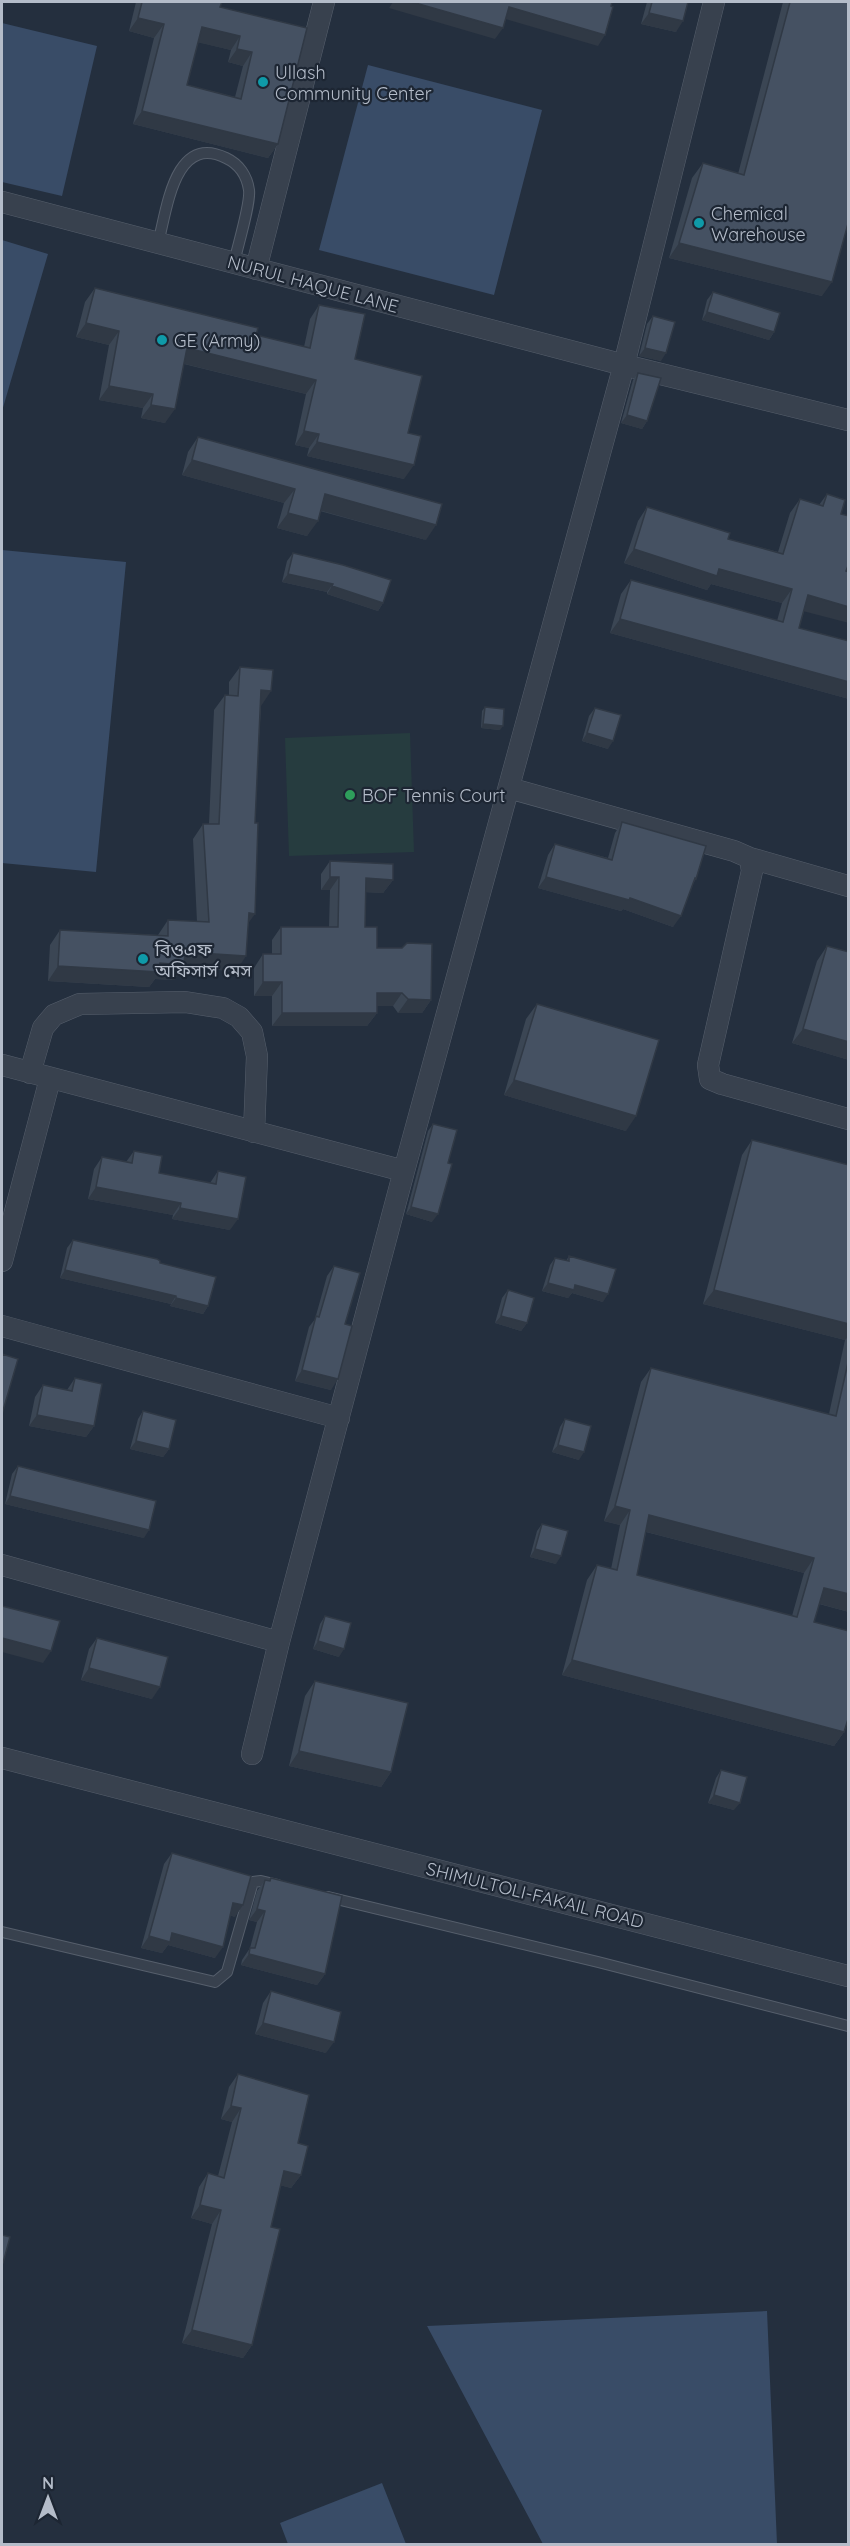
<svg xmlns="http://www.w3.org/2000/svg" width="850" height="2546" font-family="Quicksand,'Noto Sans Bengali',sans-serif">
  <rect width="100%" height="100%" fill="#242f3e"/>
  <path fill="#263c3f" d="M410 733 414 852 289 856 285 738Z"/>
  <path fill="#394c67" d="M2 23 97 46 62 196 2 182Z
    M368 65 542 110 494 295 319 250Z
    M2 240 48 254 2 411Z
    M2 550 126 562 96 872 2 863Z
    M767 2311 777 2544H543L427 2326Z
    M382 2483 406 2544H288L280 2523Z"/>
  <g fill="none" stroke-linecap="round" stroke-linejoin="round">
    <g stroke="#565f6c" stroke-width="12">
      <path id="service" d="M158 243C167 210 174 133 226 158 239 164 247 176 249 190 251 203 237 248 234 263
        M328 1897 598 1962 848 2026
        M2 1932 215 1982 227 1972 253 1882 261 1881 278 1885"/>
    </g>
    <g stroke="#565f6c" stroke-width="22">
      <path id="minor" d="M2 202 624 365 848 420
        M256 269 324 2
        M509 788 734 851 750 858 752 871 708 1065 710 1079 722 1084 848 1119
        M750 858 848 886
        M2 1065 404 1171
        M30 1073 43 1028 54 1015 80 1004 185 1002 223 1008 239 1017 252 1032 257 1056 254 1132
        M2 1261 50 1079
        M2 1326 339 1418
        M2 1565 279 1642
        M252 1754 279 1642 404 1171 624 365 714 2
        M2 1758 848 1976"/>
    </g>
    <use href="#service" stroke="#38414e" stroke-width="10"/>
    <use href="#minor" stroke="#38414e" stroke-width="21"/>
  </g>
  <path fill="#3b4654" fill-rule="evenodd" d="M136 2H222L220 7 307 28 278 144 268 158 133 124 154 38 129 31ZM198 42 231 50 228 62 243 66 235 97 187 85Z
    M647 2H688L676 32 641 24Z
    M783 2H849L822 296 669 258 692 178 703 163 738 174Z
    M95 288 256 335 304 347 310 319 319 305 355 359 408 433 404 479 307 456 309 448 295 445 306 394 184 364 165 423 141 418 143 408 99 400 109 345 76 337 85 302Z
    M713 292 774 332 769 340 702 320 707 300Z
    M653 316 661 361 639 356 647 324Z
    M638 373 647 421 642 429 621 423 633 380Z
    M198 437 426 540 320 511 307 536 277 528 284 503 182 475 188 452Z
    M827 494 804 611 799 628 849 641V699L610 633 621 594 631 580 777 621 782 603 711 584 707 590 624 563 638 521 647 507 728 539 778 552 790 513 800 499 819 505Z
    M293 553 383 603 378 611 327 594V592L282 582 287 561Z
    M240 667 261 706 248 924 236 971 183 968 174 980 155 979 149 987 48 981 50 945 60 930 158 935 168 920 197 922 193 839 203 824H209L214 710 225 695H229V682Z
    M485 707 500 730 481 728 482 711Z
    M595 708 608 749 582 741 589 716Z
    M622 822 696 879 692 885 673 927 623 909 621 911 538 888 548 855 555 844 608 858 615 833Z
    M330 861 393 880 383 893 366 892 365 927 377 948 431 1000 422 1013H398L393 1006H377V1013L367 1026H272V996H254V968L263 954H272V940L281 927H329L330 890H321V874Z
    M827 946 849 952V1060L792 1043 817 961Z
    M537 1004 626 1131 504 1095 526 1019Z
    M433 1124 432 1222 406 1214 428 1131Z
    M752 1140 849 1165V1612L819 1604 814 1622 844 1732 834 1746 562 1675 587 1580 597 1565 611 1569 620 1525 604 1521 641 1382 651 1368 829 1414 845 1340 703 1304 742 1155ZM646 1532 804 1573 792 1616 637 1575Z
    M134 1151 159 1173 210 1183 218 1171 230 1230 172 1219 173 1215 88 1199 94 1169 102 1157 126 1162Z
    M73 1240 160 1263 208 1306 203 1314 170 1306 171 1304 60 1278 67 1248Z
    M569 1256 603 1302 572 1293 568 1298 542 1291 550 1265 555 1258 566 1261Z
    M334 1266 345 1324 331 1390 295 1381 309 1327 315 1319 327 1276Z
    M508 1290 527 1323 521 1331 495 1323 502 1298Z
    M75 1378 94 1426 86 1437 29 1426 35 1397 43 1385 67 1390Z
    M143 1411 169 1449 163 1457 130 1449 138 1419Z
    M565 1419 579 1460 552 1452 560 1427Z
    M18 1466 144 1538 5 1504 12 1474Z
    M542 1524 556 1564 530 1557 537 1531Z
    M325 1616 339 1657 313 1649 320 1624Z
    M97 1638 152 1699 81 1680 89 1649Z
    M315 1681 391 1772 381 1787 289 1766 305 1696Z
    M721 1770 734 1810 708 1803 716 1778Z
    M172 1853 235 1917 230 1915 215 1958 168 1945 162 1953 141 1948 164 1864Z
    M271 1878 325 1974 317 1985 241 1965 242 1960 250 1948 257 1922 249 1920 257 1891 265 1880 269 1881Z
    M271 1991 326 2053 255 2034 263 2003Z
    M238 2074 298 2143 301 2175 291 2188 280 2185 271 2227 252 2345 243 2358 182 2343 212 2224 191 2218 199 2187 208 2173 218 2176 232 2122 221 2119 229 2087Z"/>
  <path fill="#303945" d="M393 2H412L503 28 495 39 389 8Z
    M509 7 605 35 598 46 502 18Z
    M649 13 683 21 676 32 641 24Z
    M138 18 164 24 154 38 129 31Z
    M202 27 240 36 231 50 192 41Z
    M237 49 252 52 243 66 228 62Z
    M142 111 278 144 268 158 133 124Z
    M679 243 832 282 822 296 669 258Z
    M707 312 774 332 769 340 702 320Z
    M86 323 119 331 109 345 76 337Z
    M187 348 316 380 306 394 177 362Z
    M645 348 666 353 661 361 639 356Z
    M109 386 153 394 143 408 99 400Z
    M151 405 175 409 165 423 141 418Z
    M627 415 647 421 642 429 621 423Z
    M304 431 319 434 309 448 295 445Z
    M317 442 414 465 404 479 307 456Z
    M192 460 295 489 284 503 182 475Z
    M325 494 436 525 426 540 315 509Z
    M288 513 318 521 307 536 277 528Z
    M634 549 719 569 792 589 782 603 711 584 707 590 624 563Z
    M288 574 333 584 327 592 282 582Z
    M332 586 383 603 378 611 327 594Z
    M808 595 849 607V623L799 610Z
    M620 619 849 682V699L610 633Z
    M261 690 271 691 261 706Z
    M483 724 503 726 500 730 481 728Z
    M587 733 613 741 608 749 582 741Z
    M330 877H339L330 890H321Z
    M546 877 630 898 681 916 673 927 623 909 621 911 538 888Z
    M366 878 393 880 383 893 357 892Z
    M249 913 255 914 244 929Z
    M185 952 246 956 236 971 183 968 174 980 155 979 149 987 48 981 58 966 160 963Z
    M263 982H282L272 996H254Z
    M377 993H402L393 1006H367Z
    M408 999 431 1000 422 1013H398Z
    M282 1013H377L367 1026H272Z
    M803 1029 849 1042V1060L792 1043Z
    M514 1080 636 1116 626 1131 504 1095Z
    M96 1187 181 1203 173 1215 88 1199Z
    M411 1207 438 1214 432 1222 406 1214Z
    M180 1208 238 1219 230 1230 172 1219Z
    M65 1270 176 1296 171 1304 60 1278Z
    M548 1283 575 1285 608 1294 603 1302 572 1293 568 1298 542 1291Z
    M714 1290 849 1324V1336L845 1340 703 1304Z
    M176 1298 208 1306 203 1314 170 1306Z
    M501 1316 527 1323 521 1331 495 1323Z
    M302 1370 338 1379 331 1390 295 1381Z
    M37 1415 94 1426 86 1437 29 1426Z
    M136 1441 169 1449 163 1457 130 1449Z
    M558 1445 584 1452 579 1460 552 1452Z
    M10 1496 149 1530 144 1538 5 1504Z
    M615 1506 630 1510 620 1525 604 1521Z
    M649 1515 814 1558 804 1573 639 1530Z
    M535 1549 561 1556 556 1564 530 1557Z
    M824 1588 849 1594V1612L813 1602Z
    M2 1638 51 1651 43 1663 2 1652Z
    M318 1641 344 1649 339 1657 313 1649Z
    M572 1660 844 1732 834 1746 562 1675Z
    M89 1668 160 1687 152 1699 81 1680Z
    M299 1751 391 1772 381 1787 289 1766Z
    M714 1795 740 1803 734 1810 708 1803Z
    M233 1903 243 1905 235 1917 225 1914Z
    M257 1909 265 1911 257 1922 249 1920Z
    M172 1933 223 1947 215 1958 168 1945 162 1953 141 1948 149 1936Z
    M249 1954 325 1974 317 1985 241 1965Z
    M263 2023 334 2042 326 2053 255 2034Z
    M231 2106 241 2108 232 2122 221 2119Z
    M284 2171 301 2175 291 2188 275 2184Z
    M200 2205 221 2210 212 2224 191 2218Z
    M192 2330 252 2345 243 2358 182 2343Z"/>
  <path fill="#455162" stroke="#303945" stroke-width="1.5" fill-rule="evenodd" d="M142 2H222L220 7 307 28 278 144 142 111 164 24 138 18ZM202 27 240 36 237 49 252 52 241 99 187 85Z
    M412 2H612L611 6 613 7 605 35 509 7 503 28Z
    M652 2H688L683 21 649 13Z
    M790 2H849V220L832 282 679 243 703 163 744 175Z
    M95 288 258 328 256 335 310 348 319 305 365 314 355 359 422 376 408 433 421 436 414 465 317 442 319 434 304 431 316 380 187 348 175 409 151 405 153 394 109 386 119 331 86 323Z
    M713 292 780 313 774 332 707 312Z
    M653 316 675 322 666 353 645 348Z
    M638 373 661 378 647 421 627 415Z
    M198 437 442 504 436 525 325 494 318 521 288 513 295 489 192 460Z
    M827 494 845 500 841 514 849 516V563L846 571 849 572V607L808 595 799 628 849 641V682L620 619 631 580 783 622 792 589 719 569 717 576 634 549 647 507 730 533 728 539 783 554 800 499 823 506Z
    M293 553 343 565 391 580 383 603 332 586 333 584 288 574Z
    M240 667 273 670 271 691 261 690 255 823H258L255 914 249 913 246 956 185 952 184 965 160 963 159 972 58 966 60 930 168 936V920L209 922 203 824H219L225 695 238 696Z
    M485 707 504 709 503 726 483 724Z
    M595 708 621 715 613 741 587 733Z
    M622 822 706 846 696 879 695 878 681 916 630 898 629 900 546 877 555 844 612 860Z
    M330 861 393 864V880L366 878 365 927H377V948H402L407 943 432 944 431 1000 408 999 402 993H377V1013H282V982H263V954H281V927H338L339 877H330Z
    M827 946 849 952V1042L803 1029Z
    M537 1004 659 1040 636 1116 514 1080Z
    M433 1124 457 1130 448 1163 452 1164 438 1214 411 1207Z
    M752 1140 849 1165V1324L714 1290Z
    M134 1151 162 1156 159 1173 216 1184 218 1171 246 1177 238 1219 180 1208 181 1203 96 1187 102 1157 132 1163Z
    M73 1240 157 1259 160 1261V1263L216 1277 208 1306 176 1298V1296L65 1270Z
    M569 1256 616 1269 608 1294 575 1285 574 1290 548 1283 555 1258 569 1261Z
    M334 1266 360 1273 345 1324 352 1326 338 1379 302 1370 316 1316 319 1317Z
    M508 1290 534 1298 527 1323 501 1316Z
    M2 1354 18 1359 2 1414Z
    M849 1358V1594L824 1588 814 1622 849 1631V1716L844 1732 572 1660 597 1565 617 1570 630 1510 615 1506 651 1368 836 1416ZM649 1515 814 1558 797 1617 637 1575Z
    M75 1378 102 1384 94 1426 37 1415 43 1385 72 1391Z
    M143 1411 176 1420 169 1449 136 1441Z
    M565 1419 591 1426 584 1452 558 1445Z
    M18 1466 156 1501 149 1530 10 1496Z
    M542 1524 568 1531 561 1556 535 1549Z
    M2 1606 60 1621 51 1651 2 1638Z
    M325 1616 351 1623 344 1649 318 1641Z
    M97 1638 168 1657 160 1687 89 1668Z
    M315 1681 408 1703 391 1772 299 1751Z
    M721 1770 747 1777 740 1803 714 1795Z
    M172 1853 251 1876 243 1905 233 1903 223 1947 172 1933 170 1942 149 1936Z
    M271 1878 342 1896 325 1974 249 1954 250 1948H255L265 1911 257 1909 265 1880 270 1881Z
    M271 1991 341 2012 334 2042 263 2023Z
    M238 2074 309 2095 298 2143 308 2146 301 2175 284 2171 271 2227 280 2229 252 2345 192 2330 221 2210 200 2205 208 2173 224 2178 241 2108 231 2106Z
    M2 2235 10 2237 3 2263H2Z"/>
  <g fill="#0f9aa8" stroke="#1d2633" stroke-width="2">
    <circle cx="263" cy="82" r="6"/>
    <circle cx="699" cy="223" r="6"/>
    <circle cx="162" cy="340" r="6"/>
    <circle cx="143" cy="959" r="6"/>
  </g>
  <circle fill="#2e9e5b" stroke="#1d2633" stroke-width="2" cx="350" cy="795" r="6"/>
  <g text-anchor="middle" dominant-baseline="central" stroke-width="4.5" stroke-linejoin="round" paint-order="stroke">
    <g font-size="18" fill="#b4bcc9" stroke="#1d2633" text-anchor="start">
      <text x="275" y="72">Ullash<tspan x="275" dy="21">Community Center</tspan></text>
      <text x="711" y="213">Chemical<tspan x="711" dy="21">Warehouse</tspan></text>
      <text x="174" y="340">GE (Army)</text>
      <text x="362" y="795">BOF Tennis Court</text>
      <text x="155" y="949">বিওএফ<tspan x="155" dy="21">অফিসার্স মেস</tspan></text>
    </g>
    <g font-size="18" fill="#b4bcc9" stroke="#1d2633">
      <text transform="translate(313 284) rotate(15)">NURUL HAQUE LANE</text>
      <text transform="translate(535 1895) rotate(14)">SHIMULTOLI-FAKAIL ROAD</text>
    </g>
  </g>
  <rect width="850" height="2546" fill="none" stroke="#b4bcc9" stroke-width="6"/>
  <g transform="translate(48 2498)" stroke="#1d2633" stroke-width="4.5" paint-order="stroke">
  <path d="M0-4.5L10 22L0 15L-10 22Z" fill="#b4bcc9"/>
  <text y="-9" font-size="16" font-weight="bold" text-anchor="middle" fill="#b4bcc9">N</text>
  </g>
</svg>
